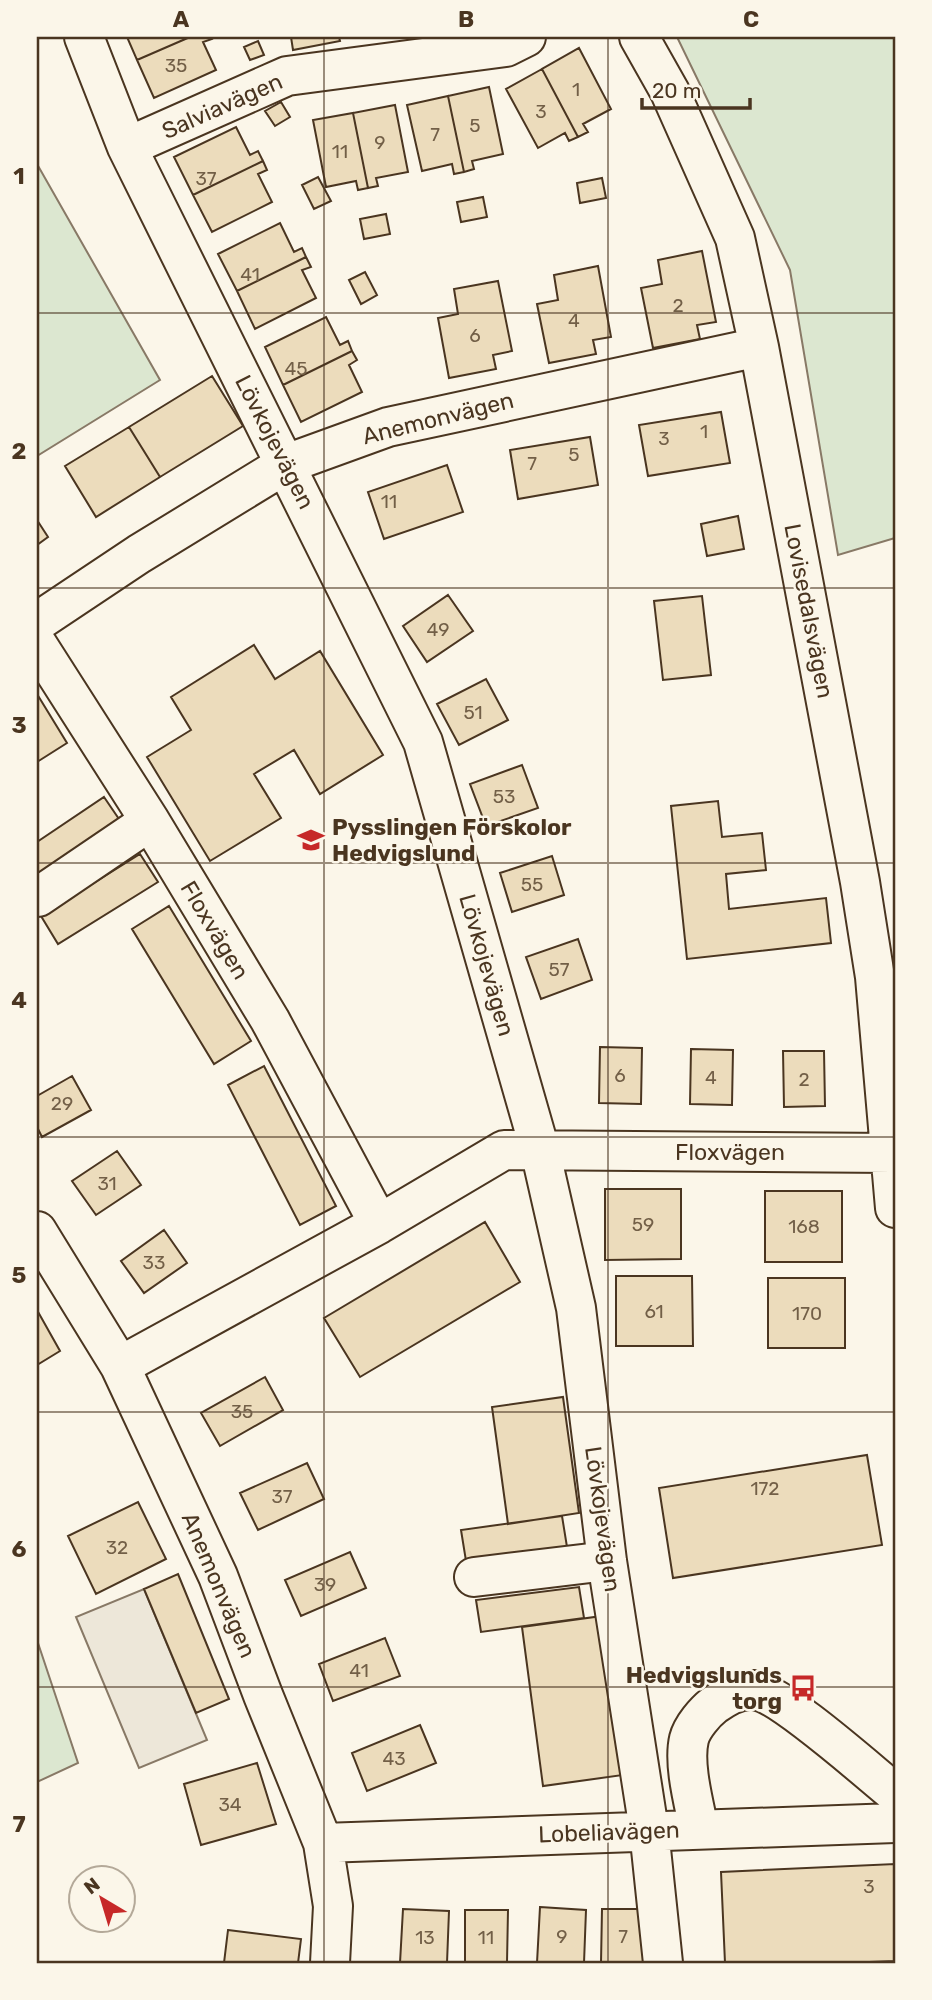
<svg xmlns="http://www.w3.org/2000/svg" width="932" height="2000" font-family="Rubik,sans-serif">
  <rect width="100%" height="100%" fill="#fbf6e9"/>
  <path fill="#dce7d0" stroke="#887966" stroke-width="2" d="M677 37H895V538L838 555 790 270Z
    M37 164 160 380 37 456Z
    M37 1640 78 1763 37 1782Z"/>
  <path fill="#ede7d9" stroke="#887966" stroke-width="2" d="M144 1589 207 1740 139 1768 76 1617Z"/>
  <path fill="#ecdcbc" stroke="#4a3520" stroke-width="2" d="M127 37H190L137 60Z
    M190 37H211L212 39 203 42 216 70 154 98 137 60Z
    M291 37H339L340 41 293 50Z
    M258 41 264 55 250 60 244 47Z
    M579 48 611 109 583 124 588 132 578 137 542 69Z
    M542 69 578 137 569 141 565 133 538 148 506 89Z
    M489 87 503 154 472 161 474 169 464 172 448 96Z
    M448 96 464 172 454 174 452 164 422 171 407 105Z
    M281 102 290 117 275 126 265 111Z
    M395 105 408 172 376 178 378 186 368 188 353 113Z
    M353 113 368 188 358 190 356 181 326 187 313 120Z
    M236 127 250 155 258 151 263 161 193 195 174 157Z
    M263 161 267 170 258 174 272 202 212 232 193 195Z
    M318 177 331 201 314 209 302 185Z
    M602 178 606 198 580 203 577 183Z
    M483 197 487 217 461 222 457 202Z
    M386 214 390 234 364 239 360 219Z
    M280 223 294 252 302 248 306 257 237 291 218 254Z
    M702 251 716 322 697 325 700 339 653 348 641 288 662 284 658 260Z
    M306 257 311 267 302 270 316 298 255 329 237 291Z
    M598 266 611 337 593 340 596 354 549 363 537 304 558 300 554 275Z
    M365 272 377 295 361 304 349 280Z
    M498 281 512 351 493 355 496 369 449 378 438 318 458 314 454 289Z
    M326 317 340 345 348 341 352 351 283 385 265 347Z
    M352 351 357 360 349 365 362 392 301 422 283 385Z
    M212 376 243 426 160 477 129 427Z
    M721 412 730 463 648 476 639 425Z
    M129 427 160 477 96 517 65 466Z
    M590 437 598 485 518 499 510 450Z
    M447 465 463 512 384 539 368 492Z
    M738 516 744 549 707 556 701 524Z
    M37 520 48 537 37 545Z
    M448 595 473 631 427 662 403 626Z
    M702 596 711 675 663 680 654 601Z
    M254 645 275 679 320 651 383 755 320 794 294 750 254 774 281 818 210 861 147 757 191 730 171 697Z
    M486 679 508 720 459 745 437 704Z
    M37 694 67 743 37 762Z
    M522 765 538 808 486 826 470 784Z
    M104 797 123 825 37 882V842Z
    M718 801 722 837 762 833 766 870 726 874 729 909 826 898 831 943 687 959 671 806Z
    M140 854 158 882 58 944 41 916Z
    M552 856 564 895 512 912 500 873Z
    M169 906 251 1041 214 1064 132 929Z
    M578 939 592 980 541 999 526 957Z
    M600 1047 642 1048 641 1104 599 1103Z
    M691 1049 733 1050 732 1105 690 1104Z
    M783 1051H824L825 1106 784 1107Z
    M264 1066 336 1206 300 1225 228 1085Z
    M72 1076 91 1110 42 1137 37 1127V1096Z
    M117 1151 141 1185 96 1215 72 1181Z
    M605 1189H681V1259L605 1260Z
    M765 1191H842V1262H765Z
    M485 1222 520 1282 360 1377 324 1318Z
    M164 1230 187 1263 144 1293 121 1261Z
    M616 1276H692L693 1346H616Z
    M768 1278H845V1348H768Z
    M37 1310 60 1351 37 1365Z
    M265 1377 283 1410 220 1446 201 1413Z
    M563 1397 579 1513 508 1524 492 1407Z
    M867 1455 882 1545 673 1578 659 1488Z
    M307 1463 324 1499 258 1530 240 1493Z
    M138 1502 166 1559 96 1594 68 1536Z
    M562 1516 567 1547 466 1561 461 1530Z
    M350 1552 366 1588 301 1616 285 1580Z
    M178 1574 229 1699 196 1713 144 1589Z
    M579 1587 584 1618 481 1632 476 1600Z
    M602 1616 623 1775 543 1786 522 1627Z
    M385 1638 400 1676 333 1701 319 1664Z
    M420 1725 436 1763 367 1791 352 1753Z
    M257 1763 276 1824 201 1845 184 1784Z
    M895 1864V1961L843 1963H725L721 1872Z
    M540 1907 586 1910 584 1963H537Z
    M403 1909 449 1911 447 1963H400Z
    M602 1909H645L644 1963H601Z
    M465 1910H508L507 1963H465Z
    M228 1930 301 1939 298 1963H224Z"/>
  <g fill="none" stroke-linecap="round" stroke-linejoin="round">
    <g stroke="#4a3520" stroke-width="42">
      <path id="minor" d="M84 37 127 147 423 742 540 1150 576 1308 607 1561 649 1830 663 1963
        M639 37 670 92 735 238 759 347 860 882 875 977 895 1208
        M127 147 287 76 506 47 526 37
        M37 622 139 554 286 464 388 427 759 347
        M37 644 150 821 270 1020 379 1224
        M38 897 150 821
        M37 1231 120 1366 218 1576 263 1695 323 1843 333 1906 330 1963
        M120 1366 379 1224 504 1150 892 1153
        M474 1577 607 1561
        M699 1829C694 1804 683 1764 689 1739 692 1727 705 1712 714 1705 725 1697 740 1689 753 1690 780 1692 870 1773 895 1793
        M323 1843 895 1823"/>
    </g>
    <use href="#minor" stroke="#fbf6e9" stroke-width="38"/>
  </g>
  <path fill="none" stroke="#4a3520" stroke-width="2" stroke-opacity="0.55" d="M324 37V1963M608 37V1963M37 313H895M37 588H895M37 863H895M37 1137H895M37 1412H895M37 1687H895"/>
  <defs>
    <g id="school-bare" transform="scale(2.1)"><path d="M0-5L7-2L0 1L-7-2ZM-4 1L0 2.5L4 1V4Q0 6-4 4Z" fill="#c62828" stroke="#fbf6e9" stroke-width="2.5" paint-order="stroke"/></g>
    <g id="bus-bare" transform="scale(2.1)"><path d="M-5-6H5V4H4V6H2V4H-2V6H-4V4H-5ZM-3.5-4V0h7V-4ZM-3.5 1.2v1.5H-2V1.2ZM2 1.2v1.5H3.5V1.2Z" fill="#c62828" stroke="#fbf6e9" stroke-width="2.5" paint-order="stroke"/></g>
  </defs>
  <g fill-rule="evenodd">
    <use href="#school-bare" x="311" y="840"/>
    <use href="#bus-bare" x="803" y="1688"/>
  </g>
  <g text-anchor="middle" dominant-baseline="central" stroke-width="5" stroke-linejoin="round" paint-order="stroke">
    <g font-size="19" fill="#725f47">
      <text x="176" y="65">35</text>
      <text x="576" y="89">1</text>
      <text x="541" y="111">3</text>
      <text x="475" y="125">5</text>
      <text x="435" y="134">7</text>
      <text x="380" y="142">9</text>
      <text x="340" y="151">11</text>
      <text x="206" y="178">37</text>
      <text x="250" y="274">41</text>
      <text x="678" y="305">2</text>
      <text x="574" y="320">4</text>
      <text x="475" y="335">6</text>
      <text x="296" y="368">45</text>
      <text x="704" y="431">1</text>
      <text x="664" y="438">3</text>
      <text x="574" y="454">5</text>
      <text x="532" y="463">7</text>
      <text x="389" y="501">11</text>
      <text x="438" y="629">49</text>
      <text x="473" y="712">51</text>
      <text x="504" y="796">53</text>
      <text x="532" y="884">55</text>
      <text x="559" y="969">57</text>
      <text x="620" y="1075">6</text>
      <text x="711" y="1077">4</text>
      <text x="804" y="1079">2</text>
      <text x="62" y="1103">29</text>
      <text x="107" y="1183">31</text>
      <text x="643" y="1224">59</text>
      <text x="804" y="1226">168</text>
      <text x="154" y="1262">33</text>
      <text x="654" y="1311">61</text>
      <text x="807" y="1313">170</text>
      <text x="242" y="1411">35</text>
      <text x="765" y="1488">172</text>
      <text x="282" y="1496">37</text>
      <text x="117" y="1547">32</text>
      <text x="325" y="1584">39</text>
      <text x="359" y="1670">41</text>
      <text x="394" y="1758">43</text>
      <text x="230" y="1804">34</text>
      <text x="869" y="1886">3</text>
      <text x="562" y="1936">9</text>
      <text x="623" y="1936">7</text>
      <text x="425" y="1937">13</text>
      <text x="486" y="1937">11</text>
    </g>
    <g font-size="23" fill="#4a3520" stroke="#fbf6e9">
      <text transform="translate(222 106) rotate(-24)">Salviavägen</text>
      <text transform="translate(438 418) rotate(-14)">Anemonvägen</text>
      <text transform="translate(275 442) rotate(63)">Lövkojevägen</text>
      <text transform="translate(809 611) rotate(79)">Lovisedalsvägen</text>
      <text transform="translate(215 930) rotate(59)">Floxvägen</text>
      <text transform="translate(487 965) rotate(74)">Lövkojevägen</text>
      <text x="730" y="1152">Floxvägen</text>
      <text transform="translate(603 1519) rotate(82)">Lövkojevägen</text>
      <text transform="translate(219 1585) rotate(67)">Anemonvägen</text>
      <text transform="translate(609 1832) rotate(-2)">Lobeliavägen</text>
    </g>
    <g font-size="23" font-weight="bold" fill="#4a3520" stroke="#fbf6e9" text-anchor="start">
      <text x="332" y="827">Pysslingen Förskolor<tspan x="332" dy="26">Hedvigslund</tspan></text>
      <text x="782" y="1675" text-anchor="end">Hedvigslunds<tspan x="782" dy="26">torg</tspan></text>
    </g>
  </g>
  <rect width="932" height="2000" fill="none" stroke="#fbf6e9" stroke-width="77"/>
  <g transform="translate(102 1899) rotate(322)"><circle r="33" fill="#fbf6e9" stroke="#b4a999" stroke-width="2"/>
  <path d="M0-5L12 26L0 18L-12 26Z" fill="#c62828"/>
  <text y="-10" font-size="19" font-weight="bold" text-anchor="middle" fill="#4a3520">N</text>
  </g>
  <path d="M642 98v10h108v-10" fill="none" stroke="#4a3520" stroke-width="3.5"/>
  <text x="652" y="98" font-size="21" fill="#4a3520" stroke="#fbf6e9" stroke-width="5" paint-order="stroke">20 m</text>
  <rect x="38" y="38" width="856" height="1924" fill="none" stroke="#4a3520" stroke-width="2.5"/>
  <g font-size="23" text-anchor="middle" font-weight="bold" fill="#4a3520">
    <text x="181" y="27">A</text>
    <text x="466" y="27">B</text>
    <text x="751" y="27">C</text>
    <text x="19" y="184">1</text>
    <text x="19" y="459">2</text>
    <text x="19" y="733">3</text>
    <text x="19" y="1008">4</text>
    <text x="19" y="1283">5</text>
    <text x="19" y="1557">6</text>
    <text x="19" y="1832">7</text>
  </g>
</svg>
